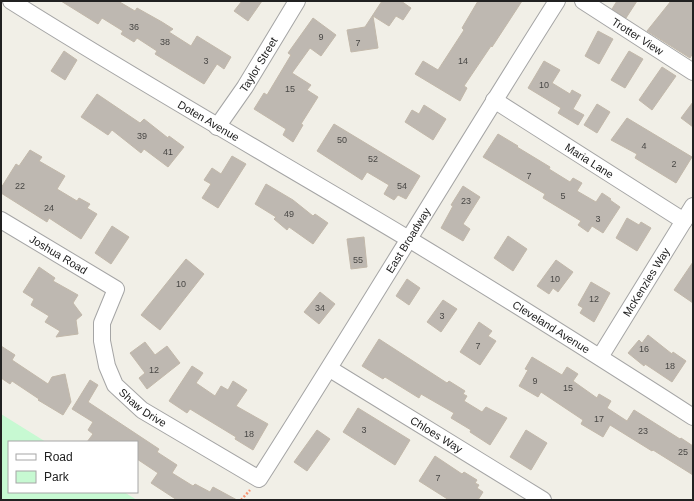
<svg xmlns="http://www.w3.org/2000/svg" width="694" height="501" font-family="Helvetica,sans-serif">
  <rect width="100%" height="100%" fill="#f1efe7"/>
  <path fill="#c7f9d2" d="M1 414 46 442H9V492H124L137 500H1Z"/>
  <path fill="#beb8b1" stroke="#c2b8aa" d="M61 1H118L135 11 137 8 162 22 173 29 169 32 191 46 197 36 231 57 224 69 217 64 204 84 155 54 157 51 137 38 134 42 121 34 123 31 102 18 98 24Z
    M242 1H262L248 21 234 11Z
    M382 1H401L411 8 403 20 396 16 389 26 373 16 378 48 351 52 347 30 365 27Z
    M478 1H522L492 47 491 46 464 86 467 88 460 101 415 74 423 61 438 70 464 30 462 28Z
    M617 1H637L626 18 612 9Z
    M671 1H693V53L690 58 647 31Z
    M313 18 336 35 321 56 310 48 292 73 311 85 307 90 318 97 301 124 303 125 293 142 283 135 286 129 254 109 264 93 267 95 291 55 288 53Z
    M598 31 613 39 599 64 585 56Z
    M64 51 77 60 65 80 51 71Z
    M629 51 643 59 625 88 611 80Z
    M544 61 560 70 552 83 570 94 572 90 581 95 573 109 584 115 578 125 558 113 561 108 528 88Z
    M662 67 676 76 652 110 639 100Z
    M97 94 140 123 144 119 168 138 169 136 184 147 168 167 144 149 141 153 112 130 108 135 81 117Z
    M693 102V127L681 118Z
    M597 104 610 112 597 133 584 125Z
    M424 105 446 119 433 140 405 122 412 110 419 114Z
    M627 118 692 157 676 183 635 158 637 154 611 140Z
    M334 124 420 176 406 199 398 195 394 200 384 194 389 185 367 172 362 180 317 151Z
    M498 134 518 146 517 147 550 167 549 169 570 182 573 178 582 183 577 191 596 202 602 193 611 199 610 200 620 207 603 233 592 226 588 232 578 225 581 221 543 198 545 194 483 157Z
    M30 150 42 157 39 161 65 176 57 189 77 201 79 198 90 204 87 208 97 214 81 239 49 218 47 222 1 193V188L16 164 19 166Z
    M232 156 246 164 218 208 202 198 211 184 204 180 212 168 221 174Z
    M266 184 293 200 313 216 315 214 328 223 313 244 289 227 287 230 274 219 276 217 255 204Z
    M463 186 480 197 463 224 470 229 463 241 441 228 453 206 451 205Z
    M627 218 639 225 641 222 651 228 637 251 616 238Z
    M112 226 129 237 111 264 95 253Z
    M508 236 527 249 513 271 494 258Z
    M364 237 367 267 351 269 347 239Z
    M186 259 204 274 160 330 141 315Z
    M556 260 573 272 558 292 553 288 549 294 537 286Z
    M693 262V303L674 290Z
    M39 267 55 278 53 281 78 295 73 303 82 315 76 320 78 334 56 337 60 331 45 322 49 316 31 305 34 299 23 292Z
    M407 279 420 288 409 305 396 296Z
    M591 282 610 293 594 322 580 313 583 308 578 305Z
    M320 292 335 304 319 324 304 312Z
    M443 300 457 309 441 332 427 322Z
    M479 322 492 331 488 336 496 341 480 365 460 352Z
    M648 335 672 354 673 352 686 361 672 382 645 364 644 366 628 353 639 340 642 343Z
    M379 339 447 383 449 381 465 391 463 394 467 396 464 401 482 412 486 407 507 418 490 445 470 432 471 430 451 418 454 413 421 394 419 398 385 377 383 379 362 366Z
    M145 342 155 355 167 346 180 363 147 389 139 378 145 373 130 353Z
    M1 346 15 355 12 360 48 384 52 377 65 374 71 402 63 415 38 400 39 399 12 381 10 384 1 378Z
    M532 357 562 375 567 367 578 374 573 381 597 398 599 394 611 401 607 408 627 421 634 410 680 439 681 438 693 446V475L653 450 652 451 610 425 603 437 581 424 583 420 541 392 538 397 519 386 528 370 525 369Z
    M192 366 203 373 196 383 215 396 221 386 228 390 233 381 247 390 236 406 268 424 253 450 235 439 236 437 190 409 187 413 169 401Z
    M90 380 98 385 88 402 159 449 157 452 177 465 172 473 193 486 195 484 210 492 213 487 237 500H177L151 483 158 473 137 459V442H87L93 434 88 430 93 422 72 409Z
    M358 408 410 440 395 465 343 432Z
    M317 430 330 439 307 471 294 462Z
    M526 430 547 443 531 470 510 457Z
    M435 456 462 474 464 472 477 480 475 483 479 485 477 488 483 492 478 500H449L419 481Z"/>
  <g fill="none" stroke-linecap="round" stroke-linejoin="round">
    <g stroke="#a5a5a5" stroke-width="18">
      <g id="street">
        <path id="s1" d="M11 1C141 83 275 159 407 238 503 296 598 356 693 417"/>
        <path id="s2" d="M583 1 693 72"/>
        <path id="s3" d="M494 100 684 221"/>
        <path id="s4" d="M217 127 245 87 297 1"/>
        <path id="s5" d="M1 220 116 289 102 323V341L107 366 115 385 142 410 259 479C360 321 456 160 557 1"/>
        <path id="s6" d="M600 357 693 206"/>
        <path id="s7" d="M330 369 543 500"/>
      </g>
    </g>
    <path stroke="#f79372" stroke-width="2.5" stroke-dasharray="2 2" stroke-linecap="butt" d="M241 500 250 490"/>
    <use href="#street" stroke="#fff" stroke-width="16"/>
  </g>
  <g text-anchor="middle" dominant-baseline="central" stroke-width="4" stroke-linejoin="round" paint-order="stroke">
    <g font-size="9" fill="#484745">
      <text x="134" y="27">36</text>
      <text x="321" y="37">9</text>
      <text x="165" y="42">38</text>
      <text x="358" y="43">7</text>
      <text x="206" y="61">3</text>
      <text x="463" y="61">14</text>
      <text x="544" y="85">10</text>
      <text x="290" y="89">15</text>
      <text x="142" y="136">39</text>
      <text x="342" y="140">50</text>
      <text x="644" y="146">4</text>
      <text x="168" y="152">41</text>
      <text x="373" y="159">52</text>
      <text x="674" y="164">2</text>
      <text x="529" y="176">7</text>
      <text x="20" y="186">22</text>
      <text x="402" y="186">54</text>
      <text x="563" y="196">5</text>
      <text x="466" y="201">23</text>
      <text x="49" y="208">24</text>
      <text x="289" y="214">49</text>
      <text x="598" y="219">3</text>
      <text x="358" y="260">55</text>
      <text x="555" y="279">10</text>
      <text x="181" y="284">10</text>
      <text x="594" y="299">12</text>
      <text x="320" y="308">34</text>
      <text x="442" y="316">3</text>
      <text x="478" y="346">7</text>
      <text x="644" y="349">16</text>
      <text x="670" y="366">18</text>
      <text x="154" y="370">12</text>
      <text x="535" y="381">9</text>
      <text x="568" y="388">15</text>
      <text x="599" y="419">17</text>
      <text x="364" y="430">3</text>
      <text x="643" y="431">23</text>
      <text x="249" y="434">18</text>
      <text x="683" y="452">25</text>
      <text x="438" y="478">7</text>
    </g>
    <g font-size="11" fill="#212121" stroke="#fff">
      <text stroke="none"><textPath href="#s2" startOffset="65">Trotter View</textPath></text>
      <text stroke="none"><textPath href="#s4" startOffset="75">Taylor Street</textPath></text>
      <text stroke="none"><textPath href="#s1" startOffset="231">Doten Avenue</textPath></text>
      <text stroke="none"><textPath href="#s3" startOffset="113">Maria Lane</textPath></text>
      <text stroke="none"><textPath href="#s5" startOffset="689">East Broadway</textPath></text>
      <text stroke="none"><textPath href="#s5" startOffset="67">Joshua Road</textPath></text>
      <text stroke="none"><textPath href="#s6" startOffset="88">McKenzies Way</textPath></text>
      <text stroke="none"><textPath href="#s1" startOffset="631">Cleveland Avenue</textPath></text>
      <text stroke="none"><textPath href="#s5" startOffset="271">Shaw Drive</textPath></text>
      <text stroke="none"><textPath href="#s7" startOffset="125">Chloes Way</textPath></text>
    </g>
  </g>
  <rect width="694" height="501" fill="none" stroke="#212121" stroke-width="4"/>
  <rect x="8" y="441" width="130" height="52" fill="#ffffff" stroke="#a6a6a6"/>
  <rect x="16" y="454" width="20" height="6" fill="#ffffff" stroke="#a6a6a6"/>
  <text x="44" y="461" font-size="12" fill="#212121">Road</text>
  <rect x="16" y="471" width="20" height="12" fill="#c7f9d2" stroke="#a6a6a6"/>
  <text x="44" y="481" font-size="12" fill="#212121">Park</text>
</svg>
